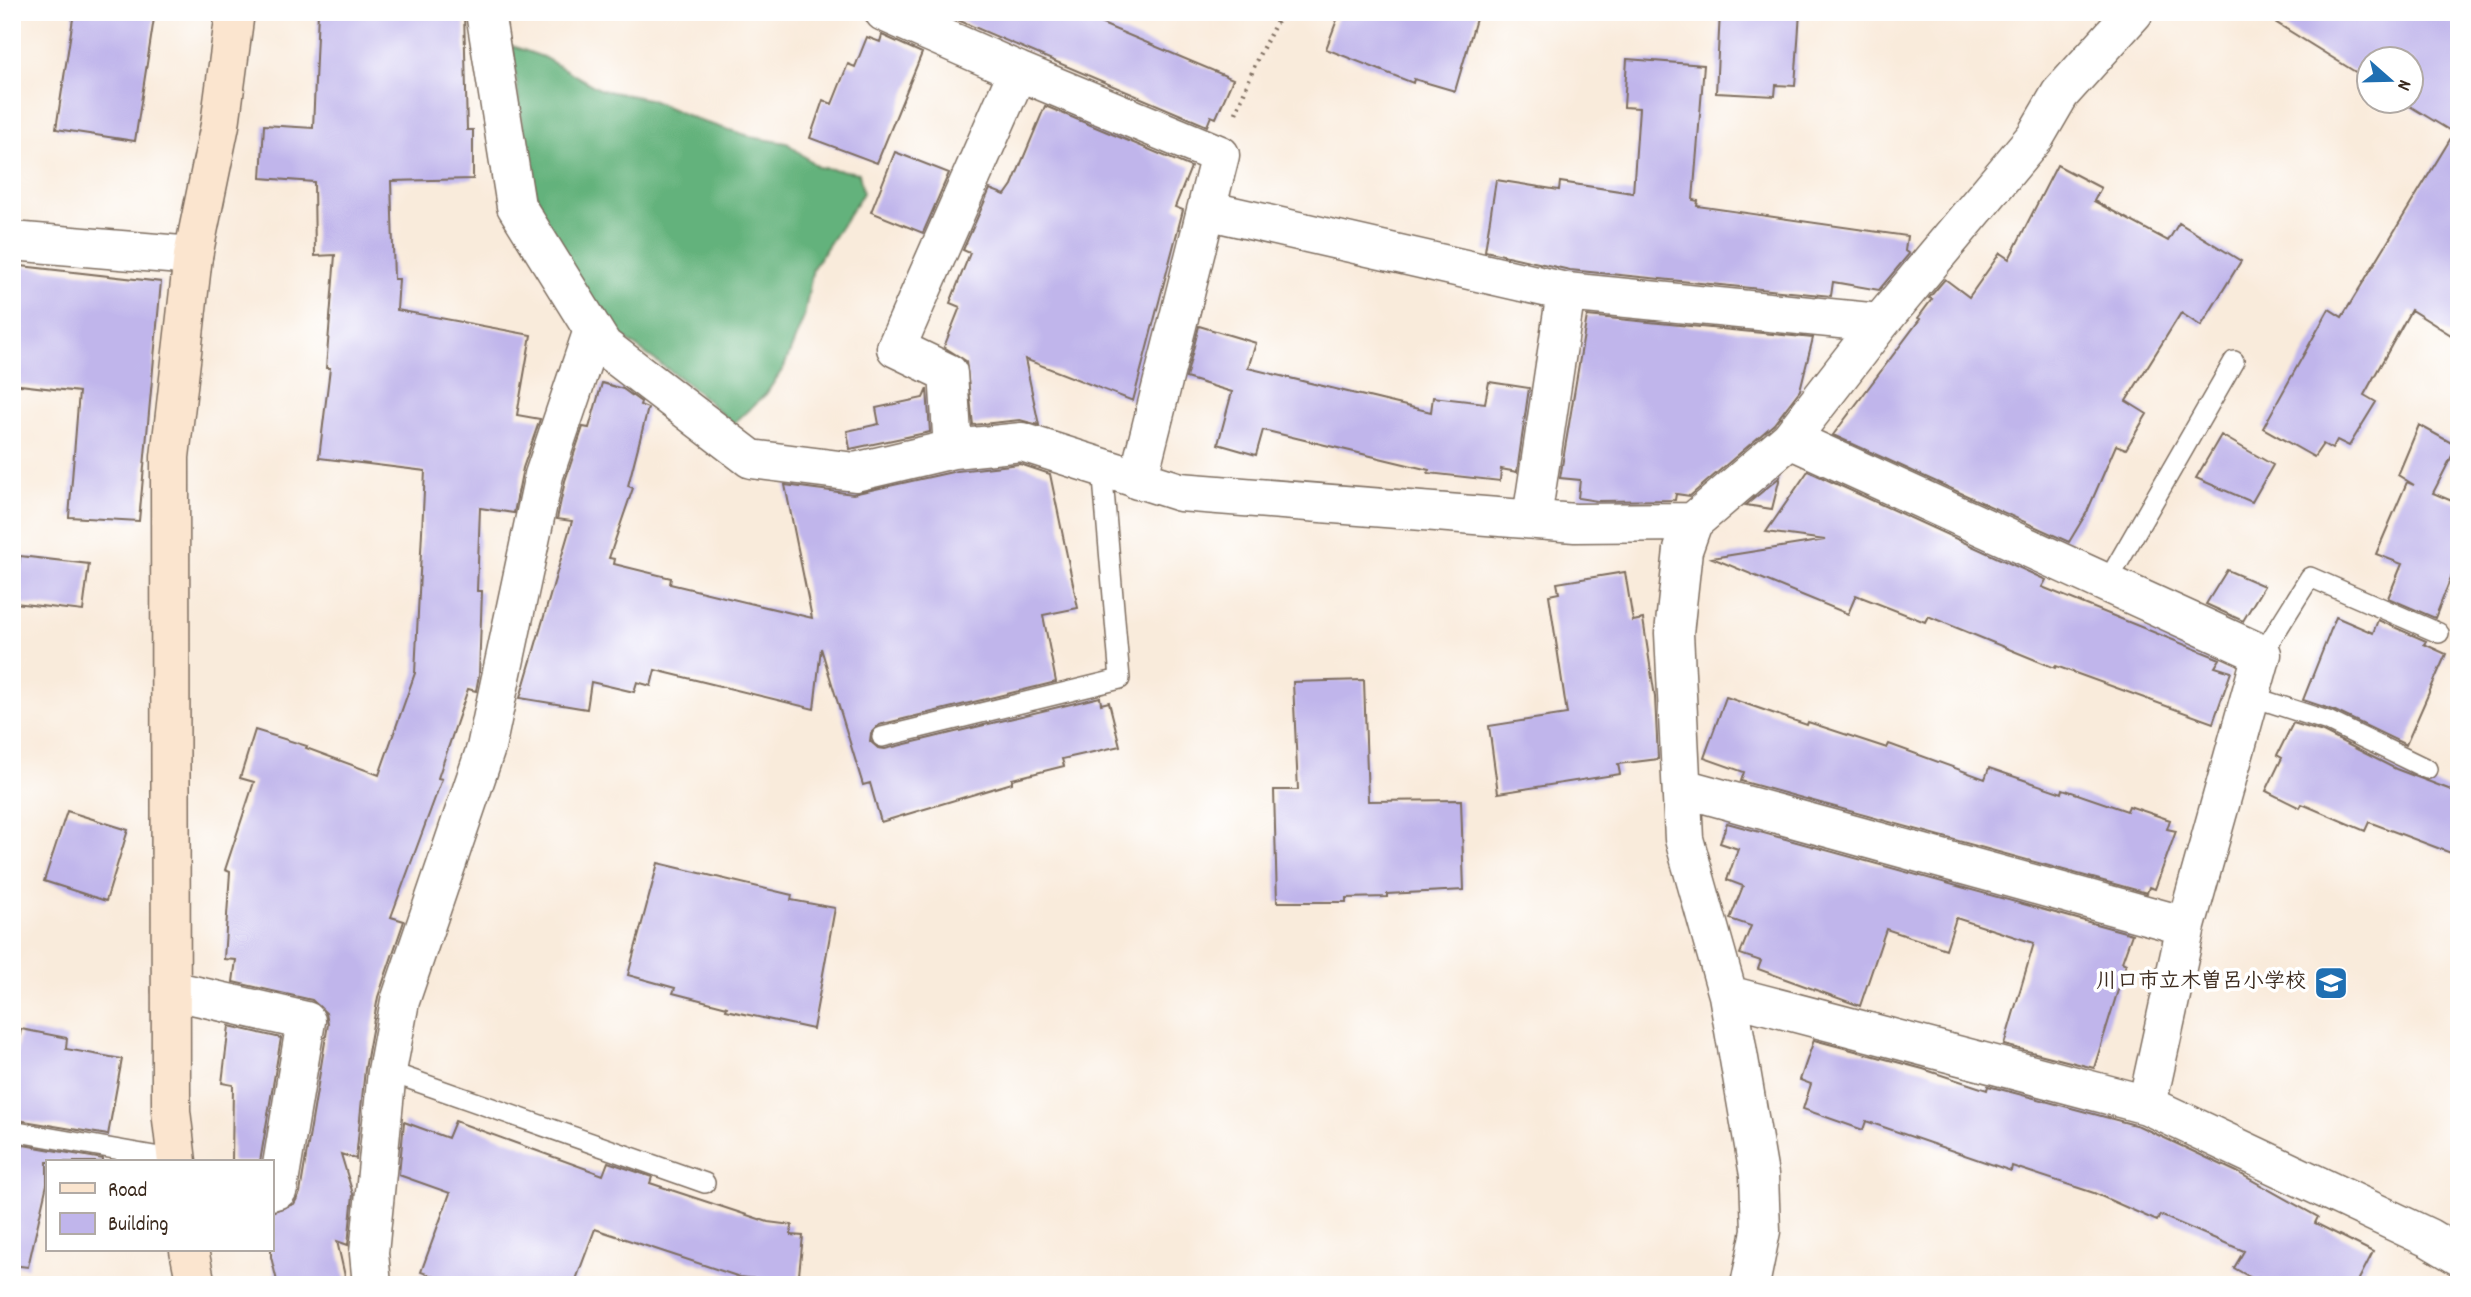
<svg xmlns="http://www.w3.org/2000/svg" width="2471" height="1297" font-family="Dekko,'Klee One',sans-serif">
  <rect width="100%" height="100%" fill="#fff"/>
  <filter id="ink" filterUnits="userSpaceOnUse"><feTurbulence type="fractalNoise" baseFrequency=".0143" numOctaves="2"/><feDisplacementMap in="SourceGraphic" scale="14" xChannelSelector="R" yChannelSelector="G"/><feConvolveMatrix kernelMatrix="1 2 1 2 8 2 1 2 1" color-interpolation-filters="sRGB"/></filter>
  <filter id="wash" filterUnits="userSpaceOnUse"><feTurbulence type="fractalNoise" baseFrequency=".00686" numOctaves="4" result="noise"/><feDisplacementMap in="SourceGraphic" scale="28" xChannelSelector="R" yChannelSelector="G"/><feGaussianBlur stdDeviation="1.57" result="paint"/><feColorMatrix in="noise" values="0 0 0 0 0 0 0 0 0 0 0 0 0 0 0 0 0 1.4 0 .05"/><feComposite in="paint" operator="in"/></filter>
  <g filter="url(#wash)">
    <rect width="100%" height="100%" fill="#f9ebdb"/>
    <path fill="#63b27c" stroke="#4f6e4d" stroke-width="2" d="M512 46 543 57 601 90 649 99 700 121 756 138 787 143 818 167 859 173 863 193 813 268 804 317 784 367 766 394 733 424C717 410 702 395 685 382 656 359 621 341 598 312 529 225 525 150 512 46Z"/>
    <g id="blocks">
      <path fill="#c0b5eb" d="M74 12H155L135 141 56 129Z
        M318 12H464L467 130H473V179L391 181 394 279H399L397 310 531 335 517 415 540 419 523 468 514 513 480 508 477 591H482L479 675 476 691 468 689 438 778 442 779 391 917 404 921 378 997 365 1069 356 1159 341 1154 353 1194 348 1245 337 1241 347 1285H278L271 1257V1212L294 1204 300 1193 328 1024 326 1013 312 1000 233 982 236 960 224 959 230 872 225 870 254 782 240 778 255 730 307 746 306 748 379 775 415 673 425 471 319 458 330 368H326L335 255 315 256 314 182 261 178 264 125 313 128Z
        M939 12H1074L1233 79 1216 118 1211 116 1207 126Z
        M1340 12H1478L1455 91 1414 79 1413 83 1326 49Z
        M1720 12H1800L1795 86 1776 85 1775 96 1716 93Z
        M2259 12H2459V340L2411 310 2364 395 2376 402 2349 446 2337 440 2332 449 2323 444 2314 457 2263 428 2329 309 2342 317 2454 133 2403 102H2412V60H2370V81Z
        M882 35 922 53 877 163 810 138 823 100 832 104 848 64 855 67 867 37 880 42Z
        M1627 59 1704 65 1693 200 1698 201 1697 206 1907 236 1905 251 1909 254 1879 290 1833 282 1831 296 1570 270 1485 251 1496 180 1559 190 1560 182 1633 193 1639 108 1624 107Z
        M1045 106 1191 167 1175 207 1183 210 1133 401 1025 359 1039 425 1020 420 973 425 966 361 944 347 960 307 950 303 970 253 963 250 990 189 1005 195 1012 185Z
        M895 152 949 173 923 233 871 212Z
        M2057 165 2101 188 2094 201 2168 241 2179 223 2241 261 2201 326 2181 313 2126 401 2147 414 2126 449 2116 445 2087 512 2069 542 1833 435 1920 319 1918 318 1932 299 1929 298 1945 279 1969 297 2000 253 2009 259Z
        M12 265 161 282 139 521 69 517 79 392 12 384Z
        M1587 316 1813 338 1800 390 1774 424 1690 496 1676 494 1675 500 1597 501 1578 498 1580 480 1560 478Z
        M1199 326 1256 343 1248 368 1431 412 1433 397 1485 403 1489 382 1529 388 1517 472 1501 469 1500 481 1428 473 1429 470 1263 430 1256 455 1218 444 1232 392 1186 378Z
        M602 383 623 389 641 402 640 405 648 408 628 486 633 488 609 558 615 559 614 564 671 578 670 584 812 618 785 485 853 494 957 471 1020 464 1050 474 1078 608 1043 615 1056 682 879 725 871 733 870 741 878 748 885 749 1100 697 1101 704 1109 702 1120 746 1062 759 1064 766 1012 779V783L881 822 870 783 863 785 821 648 814 709 655 670 651 686 637 682 634 692 591 682 587 709 520 698 572 521 557 519 565 481 583 427 589 428Z
        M927 389 930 432 850 449 847 431 879 424 876 408 923 398Z
        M2419 425 2457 446 2433 493 2459 504V557L2435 618 2388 598 2402 564 2376 554 2407 482 2414 485 2398 475Z
        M2221 435 2273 465 2252 502 2196 478Z
        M1808 471 2046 580 2042 587 2220 659 2215 667 2231 672 2213 723 2056 666 2055 668 1928 616 1925 622 1856 595 1848 614 1712 558 1825 540 1766 532Z
        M1780 477 1772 509 1746 505Z
        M20 556 89 564 83 611 15 603Z
        M2227 570 2264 586 2243 621 2206 604Z
        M1625 572 1633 621 1643 619 1655 697 1658 759 1618 764 1620 774 1498 793 1489 726 1567 714 1549 595 1559 593 1557 583Z
        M2336 617 2373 633 2378 620 2426 641 2424 644 2446 654 2406 745 2333 710 2303 700Z
        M1364 680 1368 801 1461 800 1464 890 1387 894V897L1346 898V902H1277L1274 790H1298L1293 682Z
        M1726 697 1807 725 1808 722 1887 748 1889 744 1985 779 1989 768 2062 793 2063 789 2127 811 2129 806 2170 820 2167 829 2176 831 2155 889 2149 887 2147 893 1741 781 1744 772 1704 758Z
        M2293 723 2323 732 2396 769 2459 793V856L2369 822 2365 831 2302 804 2300 808 2266 791 2282 758 2277 755Z
        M67 811 128 830 106 901 44 881Z
        M1727 823 2132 934 2122 962 2126 964 2094 1068 2004 1045 2034 943 1956 918 1946 949 1886 929 1860 1006 1758 969 1761 961 1740 954 1751 926 1730 919 1743 886 1727 880 1738 849 1720 843Z
        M658 863 792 895 791 900 835 908 813 1029 726 1010 727 1007 673 993 675 988 628 975Z
        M229 1026 281 1038 260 1162H232L233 1085 222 1083Z
        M21 1029 67 1038 66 1049 122 1059 108 1135 12 1119V1078Z
        M1814 1040 1923 1069 1987 1090 1988 1086 2139 1126 2237 1172 2318 1217 2315 1223 2373 1252 2356 1285H2264L2234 1268 2244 1251 2160 1215 2157 1221 2094 1193 2012 1166 2011 1171 1866 1121 1863 1130 1803 1109 1811 1084 1800 1080Z
        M455 1121 603 1175 608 1162 652 1177 650 1183 768 1222 792 1225 791 1235 803 1236 798 1284 740 1277 595 1229 574 1285H457L421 1272 450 1193 399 1175 404 1122 448 1138Z
        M12 1143 103 1159V1162H47V1184L28 1267 12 1265Z"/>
    </g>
  </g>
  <g filter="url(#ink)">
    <use href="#blocks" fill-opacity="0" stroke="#7e6e60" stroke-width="2"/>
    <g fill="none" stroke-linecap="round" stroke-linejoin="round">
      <g stroke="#7e6e60" stroke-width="22">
        <path id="lane" d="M2106 584 2234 361
          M2262 654 2310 577 2439 633
          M2250 696 2328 721 2427 769
          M882 737 1120 679 1102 467
          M387 1071 705 1183
          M12 1131 177 1160"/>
      </g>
      <g stroke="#7e6e60" stroke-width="41">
        <path id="street" d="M485 12 516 206 603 346 751 459 855 472 953 449 1022 442 1180 492 1575 523 1693 522 1790 439 1880 323 2035 137 2060 94 2134 12
          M884 12 1018 71
          M1206 210 1566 292
          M12 241 193 256
          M1790 439 2262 654 2186 926 2147 1105
          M953 449 948 373 896 348 1018 71 1220 155 1138 480
          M1532 518 1566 292 1880 323
          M1693 522 1683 550 1674 633 1684 839 1728 995 1759 1175 1761 1231 1750 1285
          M1683 788 2186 926
          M171 990 306 1021 278 1189 271 1191
          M1728 995 2147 1105 2429 1238 2459 1256
          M372 1285 369 1253 387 1071 400 1001 486 748 544 475 593 330"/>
      </g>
      <g stroke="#7e6e60" stroke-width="41">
        <path id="secondary" d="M177 1162 171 1111 170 457 193 256 220 125 235 12
          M189 1250 196 1285"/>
      </g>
      <path stroke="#7e6e60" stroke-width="4.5" stroke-dasharray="2 5" stroke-linecap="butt" d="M1674 12 1677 13
        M1236 113 1258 57 1282 12"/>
      <use href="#lane" stroke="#fff" stroke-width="19"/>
      <use href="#street" stroke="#fff" stroke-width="38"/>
      <use href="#secondary" stroke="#fbe5cf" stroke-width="38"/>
    </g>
  </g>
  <defs>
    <g id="school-square" transform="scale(1.75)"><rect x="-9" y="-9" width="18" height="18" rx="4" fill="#1f6fb2" stroke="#fff"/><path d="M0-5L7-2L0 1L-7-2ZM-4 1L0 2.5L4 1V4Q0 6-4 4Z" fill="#fff"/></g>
  </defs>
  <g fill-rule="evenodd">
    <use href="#school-square" x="2331" y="983"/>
  </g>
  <g text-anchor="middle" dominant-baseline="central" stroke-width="7" stroke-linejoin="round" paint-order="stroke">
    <g font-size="21" font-weight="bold" fill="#3b2a1e" stroke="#fff" text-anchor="end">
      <text x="2306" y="983">川口市立木曽呂小学校</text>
    </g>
  </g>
  <rect width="2471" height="1297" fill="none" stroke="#fff" stroke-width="42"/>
  <rect x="46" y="1160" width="228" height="91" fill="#ffffff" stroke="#b1aaa5" stroke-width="2"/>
  <rect x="60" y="1183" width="35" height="10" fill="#fbe5cf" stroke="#b1aaa5" stroke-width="2"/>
  <text x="108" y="1196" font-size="21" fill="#3b2a1e">Road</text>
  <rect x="60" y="1213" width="35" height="21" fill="#c0b5eb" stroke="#b1aaa5" stroke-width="2"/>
  <text x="108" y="1230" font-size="21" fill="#3b2a1e">Building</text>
  <g transform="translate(2390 80) rotate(110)"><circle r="33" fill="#ffffff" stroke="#b1aaa5" stroke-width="2"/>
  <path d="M0-5L12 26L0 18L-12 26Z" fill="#1f6fb2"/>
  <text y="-10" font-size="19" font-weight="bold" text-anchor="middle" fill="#3b2a1e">N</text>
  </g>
</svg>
